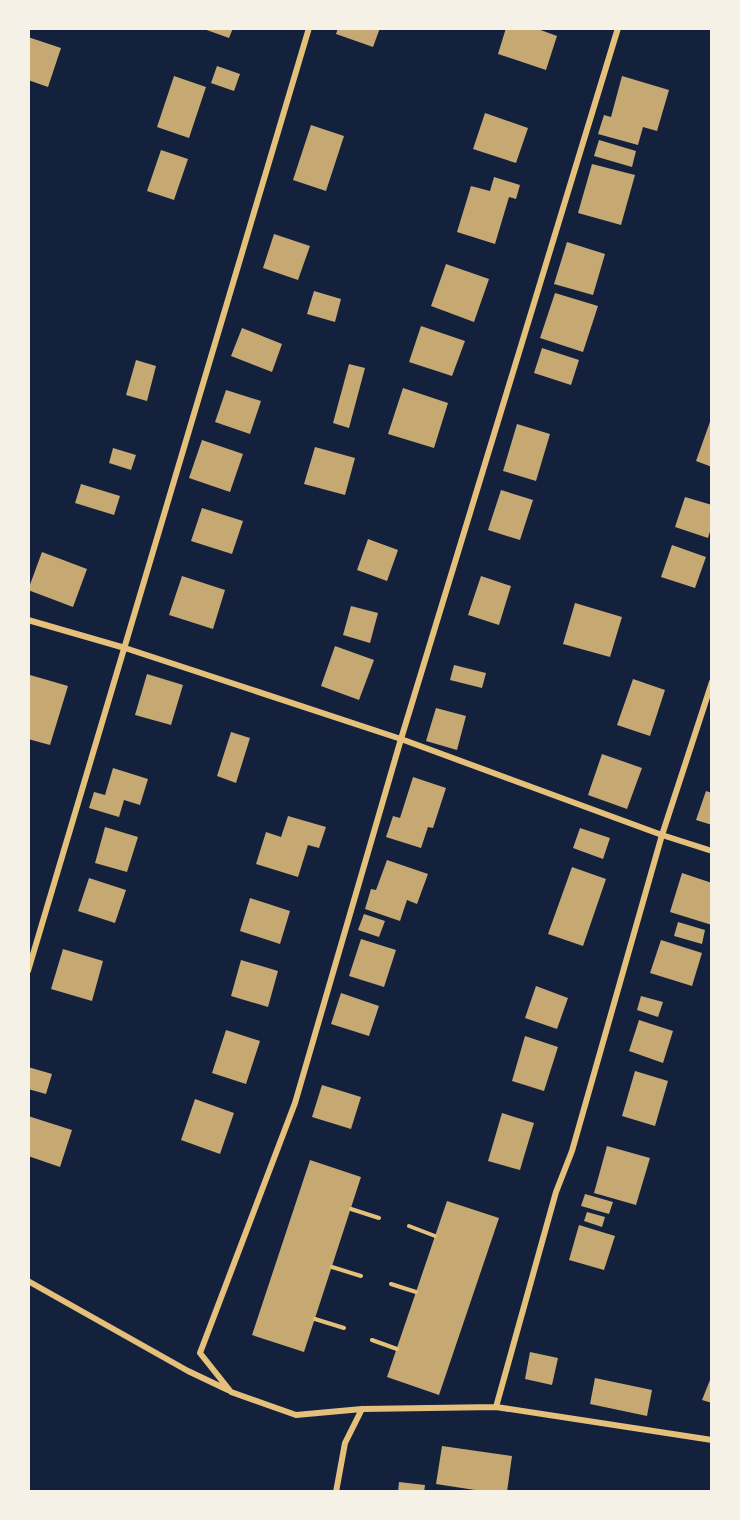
<svg xmlns="http://www.w3.org/2000/svg" width="740" height="1520" font-family="'Golos Text',sans-serif">
  <rect width="100%" height="100%" fill="#14213d"/>
  <path fill="#c6a872" d="M201 28H233L229 38Z
    M338 28H380L373 47 336 34Z
    M506 28H535L557 36 546 70 498 54Z
    M28 37 61 48 48 87 28 80Z
    M217 66 240 74 234 91 211 83Z
    M174 76 206 87 189 138 157 127Z
    M622 76 669 90 657 131 643 127 638 145 598 134 604 115 611 117Z
    M485 113 528 128 516 163 473 149Z
    M311 125 344 136 326 191 293 180Z
    M599 140 636 151 632 167 594 156Z
    M161 150 188 159 174 200 147 191Z
    M592 164 635 175 621 225 578 213Z
    M494 177 520 185 516 199 509 197 495 244 457 232 471 186 490 191Z
    M274 234 310 246 298 280 263 268Z
    M567 242 605 254 593 295 554 284Z
    M446 264 489 279 474 322 431 306Z
    M314 291 341 299 335 322 307 314Z
    M555 293 598 306 583 352 540 338Z
    M421 326 465 341 452 376 409 362Z
    M242 328 282 344 272 372 231 356Z
    M542 348 579 360 571 385 534 373Z
    M136 360 156 366 147 401 126 395Z
    M349 364 365 368 349 428 333 423Z
    M403 388 448 403 434 448 388 434Z
    M226 390 261 401 250 434 215 422Z
    M711 419H712V467L696 461Z
    M517 424 550 434 536 481 503 471Z
    M202 440 243 454 230 492 189 478Z
    M315 447 355 458 345 495 304 484Z
    M113 448 136 455 131 470 109 463Z
    M81 484 120 496 114 515 75 503Z
    M501 490 533 500 520 540 488 530Z
    M685 497 712 505V525L708 538 675 527Z
    M202 508 243 521 232 554 191 541Z
    M368 539 398 550 387 581 357 570Z
    M672 545 706 557 695 588 661 577Z
    M42 552 87 569 73 607 28 590Z
    M182 576 225 590 213 629 169 615Z
    M481 576 511 586 499 625 468 615Z
    M575 603 622 617 610 657 563 644Z
    M351 606 378 613 370 643 343 635Z
    M335 646 374 660 359 700 321 686Z
    M454 665 486 673 482 688 450 680Z
    M147 674 183 685 171 725 135 715Z
    M30 675 68 686 50 745 28 739V680Z
    M633 679 665 690 650 736 617 725Z
    M436 708 466 716 457 750 426 741Z
    M231 732 250 738 236 783 217 776Z
    M602 754 642 768 627 809 588 795Z
    M113 768 148 779 140 805 124 800 119 817 89 808 94 792 105 795Z
    M413 777 446 788 433 828 428 827 421 848 386 837 393 816 400 818Z
    M706 791 712 793V825L696 820Z
    M288 816 326 827 319 848 308 845 298 877 256 864 266 832 281 837Z
    M105 827 138 837 127 872 95 863Z
    M580 828 610 838 603 859 573 848Z
    M387 860 428 874 417 904 407 900 400 921 365 909 371 889 376 890Z
    M572 867 606 879 583 946 548 934Z
    M682 873 712 883V925L670 912Z
    M89 878 126 890 115 923 78 911Z
    M250 898 290 911 280 944 240 931Z
    M364 914 385 921 379 937 358 930Z
    M678 922 705 930 702 944 674 936Z
    M361 939 396 950 384 987 349 976Z
    M661 940 702 953 692 986 650 973Z
    M63 949 103 961 92 1001 51 989Z
    M241 960 278 971 268 1007 231 996Z
    M536 986 568 998 557 1029 525 1018Z
    M341 993 379 1006 369 1036 331 1024Z
    M641 996 663 1002 658 1017 637 1010Z
    M639 1020 673 1031 663 1063 629 1051Z
    M226 1030 260 1041 246 1084 212 1073Z
    M525 1036 558 1047 544 1091 512 1081Z
    M28 1067 52 1074 46 1094 28 1089Z
    M635 1071 668 1081 655 1126 622 1116Z
    M322 1085 361 1097 351 1129 312 1117Z
    M195 1099 234 1113 220 1154 181 1140Z
    M502 1113 534 1123 520 1170 488 1161Z
    M28 1116 72 1130 60 1167 28 1156Z
    M607 1146 650 1158 636 1205 594 1193Z
    M310 1160 361 1177 304 1352 252 1335Z
    M585 1194 613 1202 609 1214 581 1206Z
    M447 1201 499 1218 439 1395 387 1377Z
    M587 1212 605 1217 602 1227 584 1221Z
    M579 1225 615 1236 604 1270 569 1260Z
    M530 1352 558 1358 552 1385 525 1379Z
    M712 1375V1403L702 1400Z
    M595 1378 652 1390 647 1416 590 1404Z
    M442 1446 512 1456 507 1492H488L436 1484Z
    M399 1482 425 1485 424 1492H398Z"/>
  <g fill="none" stroke-linecap="round" stroke-linejoin="round">
    <path stroke="#e5c07b" stroke-width="4" d="M351 1209 379 1218
      M409 1226 435 1236
      M332 1267 361 1276
      M391 1284 416 1292
      M315 1319 344 1328
      M372 1340 397 1349"/>
    <path stroke="#e5c07b" stroke-width="6" d="M618 28 401 739 295 1103 200 1353 231 1392 296 1415 362 1409 496 1407 712 1440
      M28 620 125 648 401 739 662 835 712 851
      M28 971 309 28
      M28 1281 188 1371 228 1390
      M496 1407 556 1192 572 1151 662 835 712 682
      M336 1492 345 1443 362 1409"/>
  </g>
  <rect width="740" height="1520" fill="none" stroke="#f6f1e7" stroke-width="60"/>
</svg>
